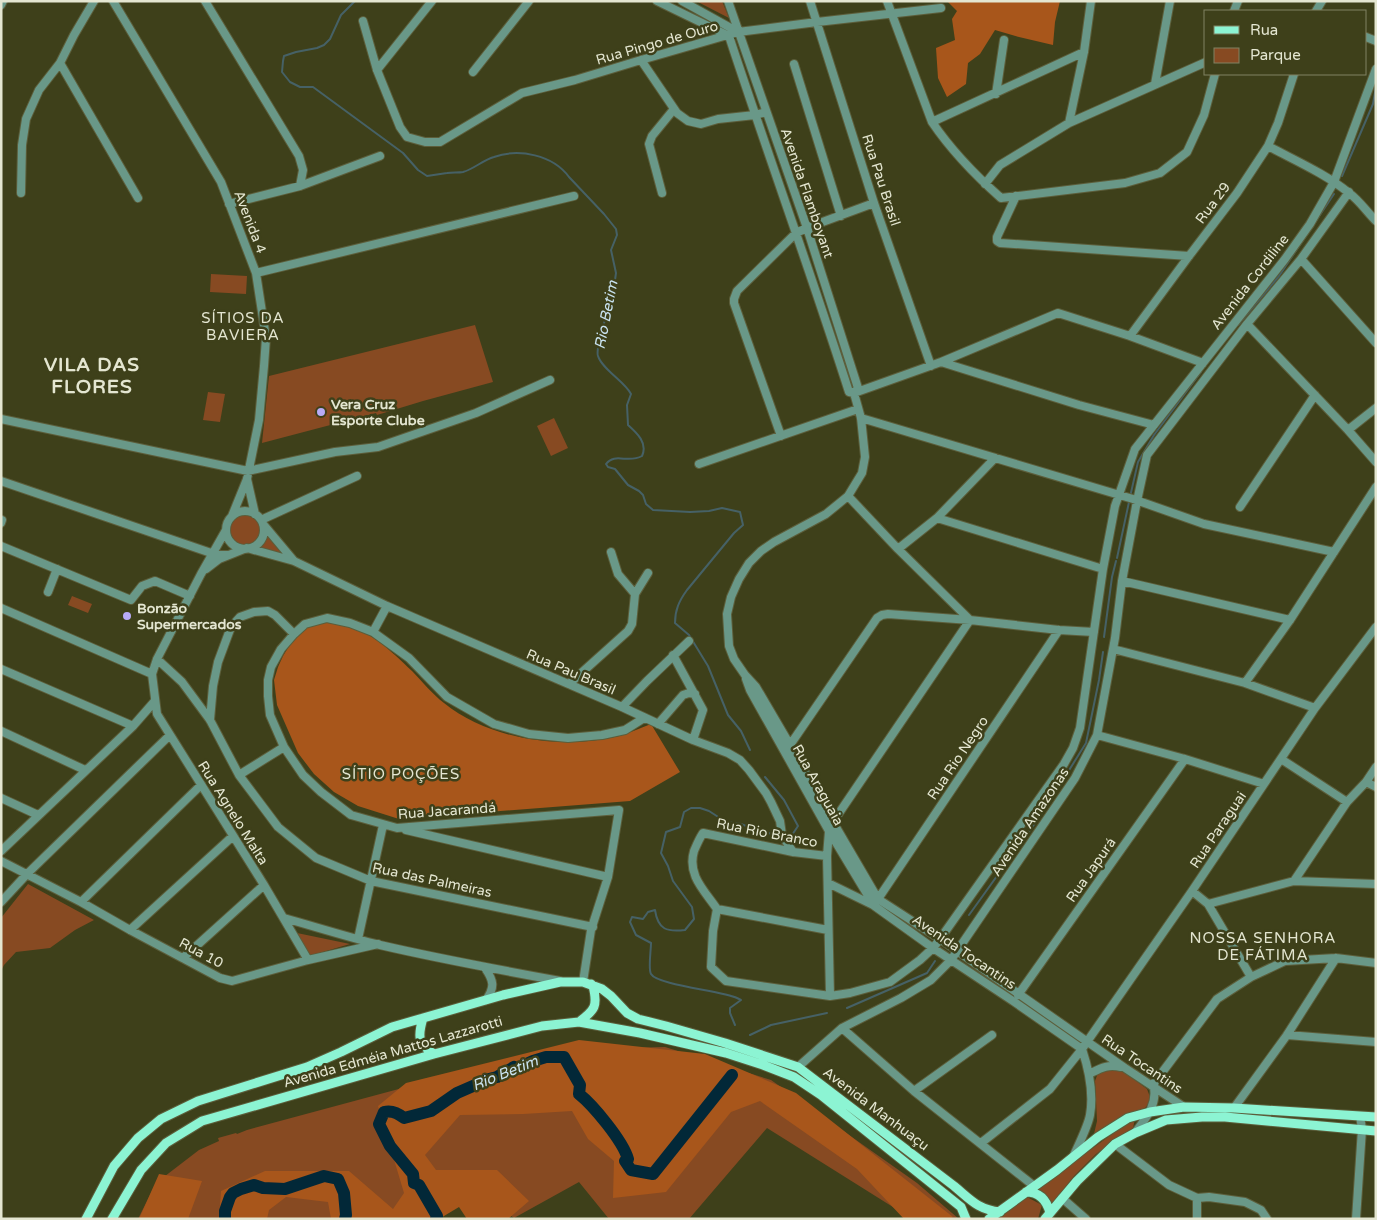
<svg xmlns="http://www.w3.org/2000/svg" width="1377" height="1220" font-family="'Varela Round',sans-serif">
  <rect width="100%" height="100%" fill="#3e401a"/>
  <path fill="#874a22" d="M696 1H722L729 18Z
    M211 274 247 276 246 294 210 292Z
    M475 325 493 382 423 401 377 415 376 413 262 443 269 376Z
    M208 392 225 394 220 422 203 420Z
    M554 418 568 448 551 456 537 426Z
    M230 530a15 15 0 1 1 30 0a15 15 0 1 1-30 0Z
    M266 534 285 556 257 549 264 543Z
    M72 596 92 604 88 613 68 605Z
    M28 884 94 920 75 930 50 948 16 952 4 965 1 971V918Z
    M297 933 350 944 309 956Z
    M665 1047 771 1080 917 1183 959 1219H912L767 1128 689 1219H609L579 1182 514 1218 493 1203 444 1200 430 1219H138L156 1183 199 1150 219 1141 218 1138 236 1133 237 1134 247 1130 543 1050Z
    M1106 1069 1120 1070 1124 1072 1147 1089 1150 1097 1149 1103 1145 1108 1116 1120 1094 1134 1097 1121 1095 1081 1098 1073Z
    M1135 1119 1133 1128 1096 1154 1074 1176 1052 1204 1036 1189 1115 1132Z
    M1027 1197 1042 1205 1038 1219H998Z"/>
  <path fill="#a8561b" d="M947 1H1060L1055 22 1053 45 1019 37 995 30 980 54 968 63 966 84 947 97 938 78 936 48 955 40 952 19 957 11Z
    M320 623C325 623 330 622 335 623 365 625 391 651 412 671 422 681 432 694 444 703 490 740 562 750 619 736 629 733 640 728 651 724L680 772 630 801 399 819 358 806 334 792 314 774 298 753 277 705 274 680 278 667 283 656 291 643 303 630 308 627Z
    M579 1040 705 1054 796 1093 953 1217 950 1219H904L857 1169 760 1101 731 1112 666 1192 613 1198 614 1161 588 1139 572 1111 523 1114 460 1115 425 1155 436 1170H497L529 1201 508 1219H467L459 1207 439 1219H331L328 1202 286 1197 269 1210 267 1219H219L221 1191 265 1171H349L393 1209 404 1193 378 1106 406 1083Z
    M159 1174 202 1181 188 1219H139Z"/>
  <g fill="none" stroke-linecap="round" stroke-linejoin="round">
    <path stroke="#466166" stroke-width="2" d="M355 1 341 15 330 39 324 45 317 48 296 52 284 56 283 61 282 72 290 82 300 87H313L403 153 418 170 427 176C434 175 440 174 447 173 452 172 458 173 463 172 474 169 483 160 494 157 519 148 553 155 569 177L604 214 616 229 617 235 611 250 616 273 615 280 598 347C598 348 597 355 598 356 602 369 625 382 631 394L627 405 628 425C637 433 648 443 642 456 628 464 615 452 606 464L608 467 615 469 628 485 639 491 643 495 646 504 653 510 690 512 709 511 722 508 740 512 743 525 734 533 687 590C679 601 675 610 675 623L689 635 708 666 728 715 741 731 750 750
      M1342 176 1373 104 1376 87
      M1238 325 1279 276 1334 194
      M1130 497 1138 462 1154 435 1201 372
      M1117 558 1129 502
      M1104 637 1112 577 1116 561
      M765 777 784 800 798 826 792 835
      M969 915 1043 812 1086 743 1099 680 1103 652
      M847 1008 927 973 935 961
      M735 1025 730 1013V1008L741 1000 737 998C723 991 657 985 651 974 648 969 651 950 651 943L636 935 630 922 632 917 643 919 648 912 655 910C658 930 667 932 685 930L694 919 692 907 673 881 668 866 661 853 666 832 680 827 684 812 691 808H700L709 811 726 822 741 824 754 829 772 834
      M750 1035 771 1025 827 1013"/>
    <path stroke="#022838" stroke-width="12" d="M225 1219V1211L230 1197 233 1193 241 1189 254 1185 263 1188 285 1189 324 1176 338 1179 344 1193 346 1215 345 1219
      M436 1219 437 1216 419 1185 414 1183 413 1174 390 1146 379 1124 384 1112C392 1110 398 1113 404 1118L431 1111 457 1093 489 1079 497 1077 514 1067 516 1069 533 1061 546 1057H564L580 1085 579 1094C593 1105 623 1141 628 1159L625 1161 631 1170 653 1174 732 1075"/>
    <g stroke="#5c5e3b" stroke-width="10">
      <path id="minor" d="M113 1 221 182 256 273 266 338 264 366 259 420 247 479 232 516
        M205 1 299 156 303 170 300 186
        M657 1 729 36C768 155 811 273 849 392L854 393 858 388 807 228 728 1
        M682 1 738 32
        M810 1 874 203 931 366
        M887 1 932 122C951 150 975 175 1001 198L1125 183 1160 173 1187 152 1204 115 1215 74
        M1 5 3 1
        M1234 11 1238 1
        M1316 11 1322 1
        M363 21 377 70 400 127 407 137 425 142H440L522 93 575 80 641 60 738 32 817 22 941 8
        M1366 37 1376 41
        M641 60 677 113 688 121 701 124 718 119 755 115 766 112
        M60 63 138 198
        M794 64 841 216
        M377 70 432 1
        M473 72 529 1
        M1155 84 1170 1
        M996 94 1004 40
        M932 122 1084 52
        M1069 123 1084 52 1091 1
        M1268 146C1294 160 1326 174 1349 193 1359 200 1367 212 1376 221
        M985 184 1000 165 1069 123 1206 62
        M21 193 22 145 26 119 39 90 60 63 74 35 94 1
        M662 193 649 144 652 136 674 109
        M1016 196 997 237V241L1000 243 1189 256
        M229 204 300 186 380 156
        M1301 259 1376 343
        M256 273 574 196
        M1247 324 1348 430 1376 462
        M1130 336 1189 256 1237 193 1268 146 1278 123 1294 74
        M941 362 1079 405 1154 425
        M861 418 1133 499 1204 524 1334 552
        M1 419 248 471 335 452 378 447 476 413 550 380
        M1348 430 1376 408
        M781 436 734 303V299L737 291 796 233 809 227 874 203
        M699 464 858 409
        M247 479 255 514
        M1 481 217 555H227
        M1240 507 1315 395
        M226 530a19 19 0 1 1 38 0a19 19 0 1 1-38 0Z
        M937 518 1103 569
        M261 520 357 476
        M1 523 2 520
        M263 524 294 561
        M226 530 201 574 157 659 152 674 157 714 264 885 308 960
        M1 546 131 600 142 586 155 581 190 596
        M247 548 294 561 387 606 622 707 693 740 728 753 740 760 749 770 766 793 771 802 780 821 782 835 793 852
        M898 549 937 518 995 458
        M206 569 219 559 244 549
        M1122 581 1290 620
        M48 592 57 569
        M635 594 648 573
        M1 608 152 674
        M373 632 387 606
        M1113 649 1245 683 1315 708
        M673 655 703 710 693 740
        M157 659 182 682 210 720 239 775 278 827 316 858 371 881 593 927
        M1 669 133 726
        M746 679 750 690 829 831 873 904
        M1245 683 1290 620 1376 487
        M569 684 628 631 632 624 635 594 618 574 611 552
        M622 707 647 681 689 641
        M210 720 213 686 218 662 231 627 240 617 254 612 268 611 275 615 294 634
        M658 724 683 695 689 693 695 694
        M1 731 85 770
        M1097 735 1185 759 1264 784
        M790 745 877 618 882 615 888 614 970 620 1059 630 1094 632
        M1281 759 1347 802
        M239 775 284 747
        M1366 782 1376 787
        M1 798 38 815
        M406 830 608 877
        M1 851 133 726 154 702
        M827 856 793 852 703 833C699 839 697 844 694 851 687 875 704 890 717 909L713 931 711 967 726 981 830 996 850 993 890 982 920 960 933 948 940 939 1064 764 1073 748 1080 728 1103 569 1115 506 1135 449 1285 259 1310 224 1334 182 1376 69
        M1 861 81 902 130 930 220 978 232 981 308 960 378 944
        M1294 881 1347 802 1366 782 1376 767
        M828 883 873 905 933 948 1013 1001 1082 1049
        M1192 891 1208 904 1251 977
        M878 899 1059 630
        M1 902 27 874 170 735
        M81 902 201 785
        M1208 904 1294 881 1376 884
        M717 909 828 930
        M284 918C316 927 348 937 380 945 440 959 500 970 560 981
        M130 930 233 836
        M358 939 383 825
        M183 958 264 885
        M485 968C494 981 495 987 486 1000
        M583 982 591 930 608 877 619 810 397 828 351 815 321 792 303 775 284 747 270 715 268 696V680L271 667 281 649 294 634 305 624 327 618 350 623 373 632 409 658 447 697 494 724 529 734 568 738 602 735 625 730 644 718
        M1018 995 1185 759
        M830 996 827 856 829 831 833 822 970 620 898 549 848 496
        M842 1028 914 1091 1034 1186
        M1287 1035 1376 1042
        M798 1067 842 1028 901 998 931 980 951 960 1075 778 1097 735 1115 638 1122 581 1137 501 1147 455 1247 324 1301 259 1349 192
        M1089 1074C1101 1068 1107 1064 1121 1067
        M1152 1086 1217 999 1251 977 1285 961 1336 958 1376 963
        M914 1091 992 1035
        M1184 1107 1125 1068 940 939 878 899 833 822 790 745 756 687 745 675 734 659 729 646 727 614 731 597 739 579 749 563 761 551 774 542 826 514 848 496 862 473 865 457 861 418 854 393 941 362 1058 313 1130 336 1203 363
        M1234 1108 1287 1035 1336 958
        M1135 1133C1145 1119 1157 1106 1154 1088
        M981 1143 1050 1089 1082 1049 1192 891 1315 708 1376 627
        M1115 1144 1169 1185 1197 1198 1209 1197 1245 1202 1261 1210 1267 1219
        M1074 1155C1079 1144 1088 1126 1090 1115 1094 1092 1089 1070 1082 1049
        M1062 1198 1086 1219
        M1197 1219V1198
        M1356 1219 1362 1129 1360 1116"/>
    </g>
    <g stroke="#5c5e3b" stroke-width="11">
      <path id="major" d="M423 1018C418 1035 417 1044 434 1054
        M579 1022C595 1010 598 1006 593 986L591 984
        M1026 1192C1040 1192 1047 1201 1050 1213
        M86 1219 114 1166 138 1138 161 1119 198 1101 307 1067 341 1052 392 1027 503 995 560 982H583L602 989 611 996 627 1013 638 1019 666 1026 725 1043 798 1067 954 1186C971 1200 977 1209 1000 1212
        M112 1219 141 1170 166 1143 202 1121 434 1054 542 1026 579 1022 640 1033 726 1053 763 1065 794 1077 821 1095 961 1207 966 1219
        M989 1219 1057 1170 1098 1137 1128 1118 1150 1112 1184 1107 1234 1108 1376 1117
        M1045 1219 1077 1181 1115 1144 1135 1133 1166 1120 1202 1117H1225L1376 1131"/>
    </g>
    <use href="#minor" stroke="#699888" stroke-width="8"/>
    <use href="#major" stroke="#8cf4d3" stroke-width="9"/>
  </g>
  <g fill="#b8abf7" stroke="#3e401a" stroke-width="2">
    <circle cx="321" cy="412" r="5"/>
    <circle cx="127" cy="616" r="5"/>
  </g>
  <g text-anchor="middle" dominant-baseline="central" stroke-width="5" stroke-linejoin="round" paint-order="stroke">
    <g font-size="14" fill="#e4e6d1" stroke="#3e401a">
      <text transform="translate(657 43) rotate(-16)">Rua Pingo de Ouro</text>
      <text transform="translate(881 180) rotate(72)">Rua Pau Brasil</text>
      <text transform="translate(807 193) rotate(71)">Avenida Flamboyant</text>
      <text transform="translate(1213 203) rotate(-53)">Rua 29</text>
      <text transform="translate(250 222) rotate(69)">Avenida 4</text>
      <text transform="translate(1250 282) rotate(-52)">Avenida Cordiline</text>
      <text transform="translate(571 672) rotate(23)">Rua Pau Brasil</text>
      <text transform="translate(958 758) rotate(-56)">Rua Rio Negro</text>
      <text transform="translate(818 785) rotate(61)">Rua Araguaia</text>
      <text transform="translate(447 811) rotate(-4)">Rua Jacarandá</text>
      <text transform="translate(233 813) rotate(58)">Rua Agnelo Malta</text>
      <text transform="translate(1030 822) rotate(-56)">Avenida Amazonas</text>
      <text transform="translate(1218 830) rotate(-56)">Rua Paraguai</text>
      <text transform="translate(767 833) rotate(11)">Rua Rio Branco</text>
      <text transform="translate(1091 870) rotate(-55)">Rua Japurá</text>
      <text transform="translate(432 880) rotate(12)">Rua das Palmeiras</text>
      <text transform="translate(964 952) rotate(34)">Avenida Tocantins</text>
      <text transform="translate(201 953) rotate(28)">Rua 10</text>
      <text transform="translate(393 1052) rotate(-16)">Avenida Edméia Mattos Lazzarotti</text>
      <text transform="translate(1142 1064) rotate(34)">Rua Tocantins</text>
      <text transform="translate(876 1109) rotate(37)">Avenida Manhuaçu</text>
    </g>
    <g font-size="14" font-weight="bold" fill="#e4e6d1" stroke="#3e401a" text-anchor="start">
      <text x="331" y="404">Vera Cruz<tspan x="331" dy="16">Esporte Clube</tspan></text>
      <text x="137" y="608">Bonzão<tspan x="137" dy="16">Supermercados</tspan></text>
    </g>
    <g font-size="15" font-style="italic" fill="#c9e2ef" stroke="#3e401a">
      <text transform="translate(606 315) rotate(-79)">Rio Betim</text>
      <text transform="translate(505 1073) rotate(-22)">Rio Betim</text>
    </g>
    <g font-size="15" letter-spacing="1" fill="#e4e6d1" stroke="#3e401a">
      <text x="243" y="318">SÍTIOS DA<tspan x="243" dy="17">BAVIERA</tspan></text>
      <text x="401" y="774">SÍTIO POÇÕES</text>
      <text x="1263" y="938">NOSSA SENHORA<tspan x="1263" dy="17">DE FÁTIMA</tspan></text>
    </g>
    <g font-size="19" font-weight="bold" letter-spacing="1" fill="#e4e6d1" stroke="#3e401a">
      <text x="92" y="365">VILA DAS<tspan x="92" dy="22">FLORES</tspan></text>
    </g>
  </g>
  <rect width="1377" height="1220" fill="none" stroke="#e4e6d1" stroke-width="5"/>
  <rect x="1204" y="10" width="162" height="65" fill="#3e401a" stroke="#808263"/>
  <rect x="1214" y="26" width="25" height="8" fill="#8cf4d3" stroke="#808263"/>
  <text x="1250" y="35" font-size="15" fill="#e4e6d1">Rua</text>
  <rect x="1214" y="48" width="25" height="15" fill="#874a22" stroke="#808263"/>
  <text x="1250" y="60" font-size="15" fill="#e4e6d1">Parque</text>
</svg>
